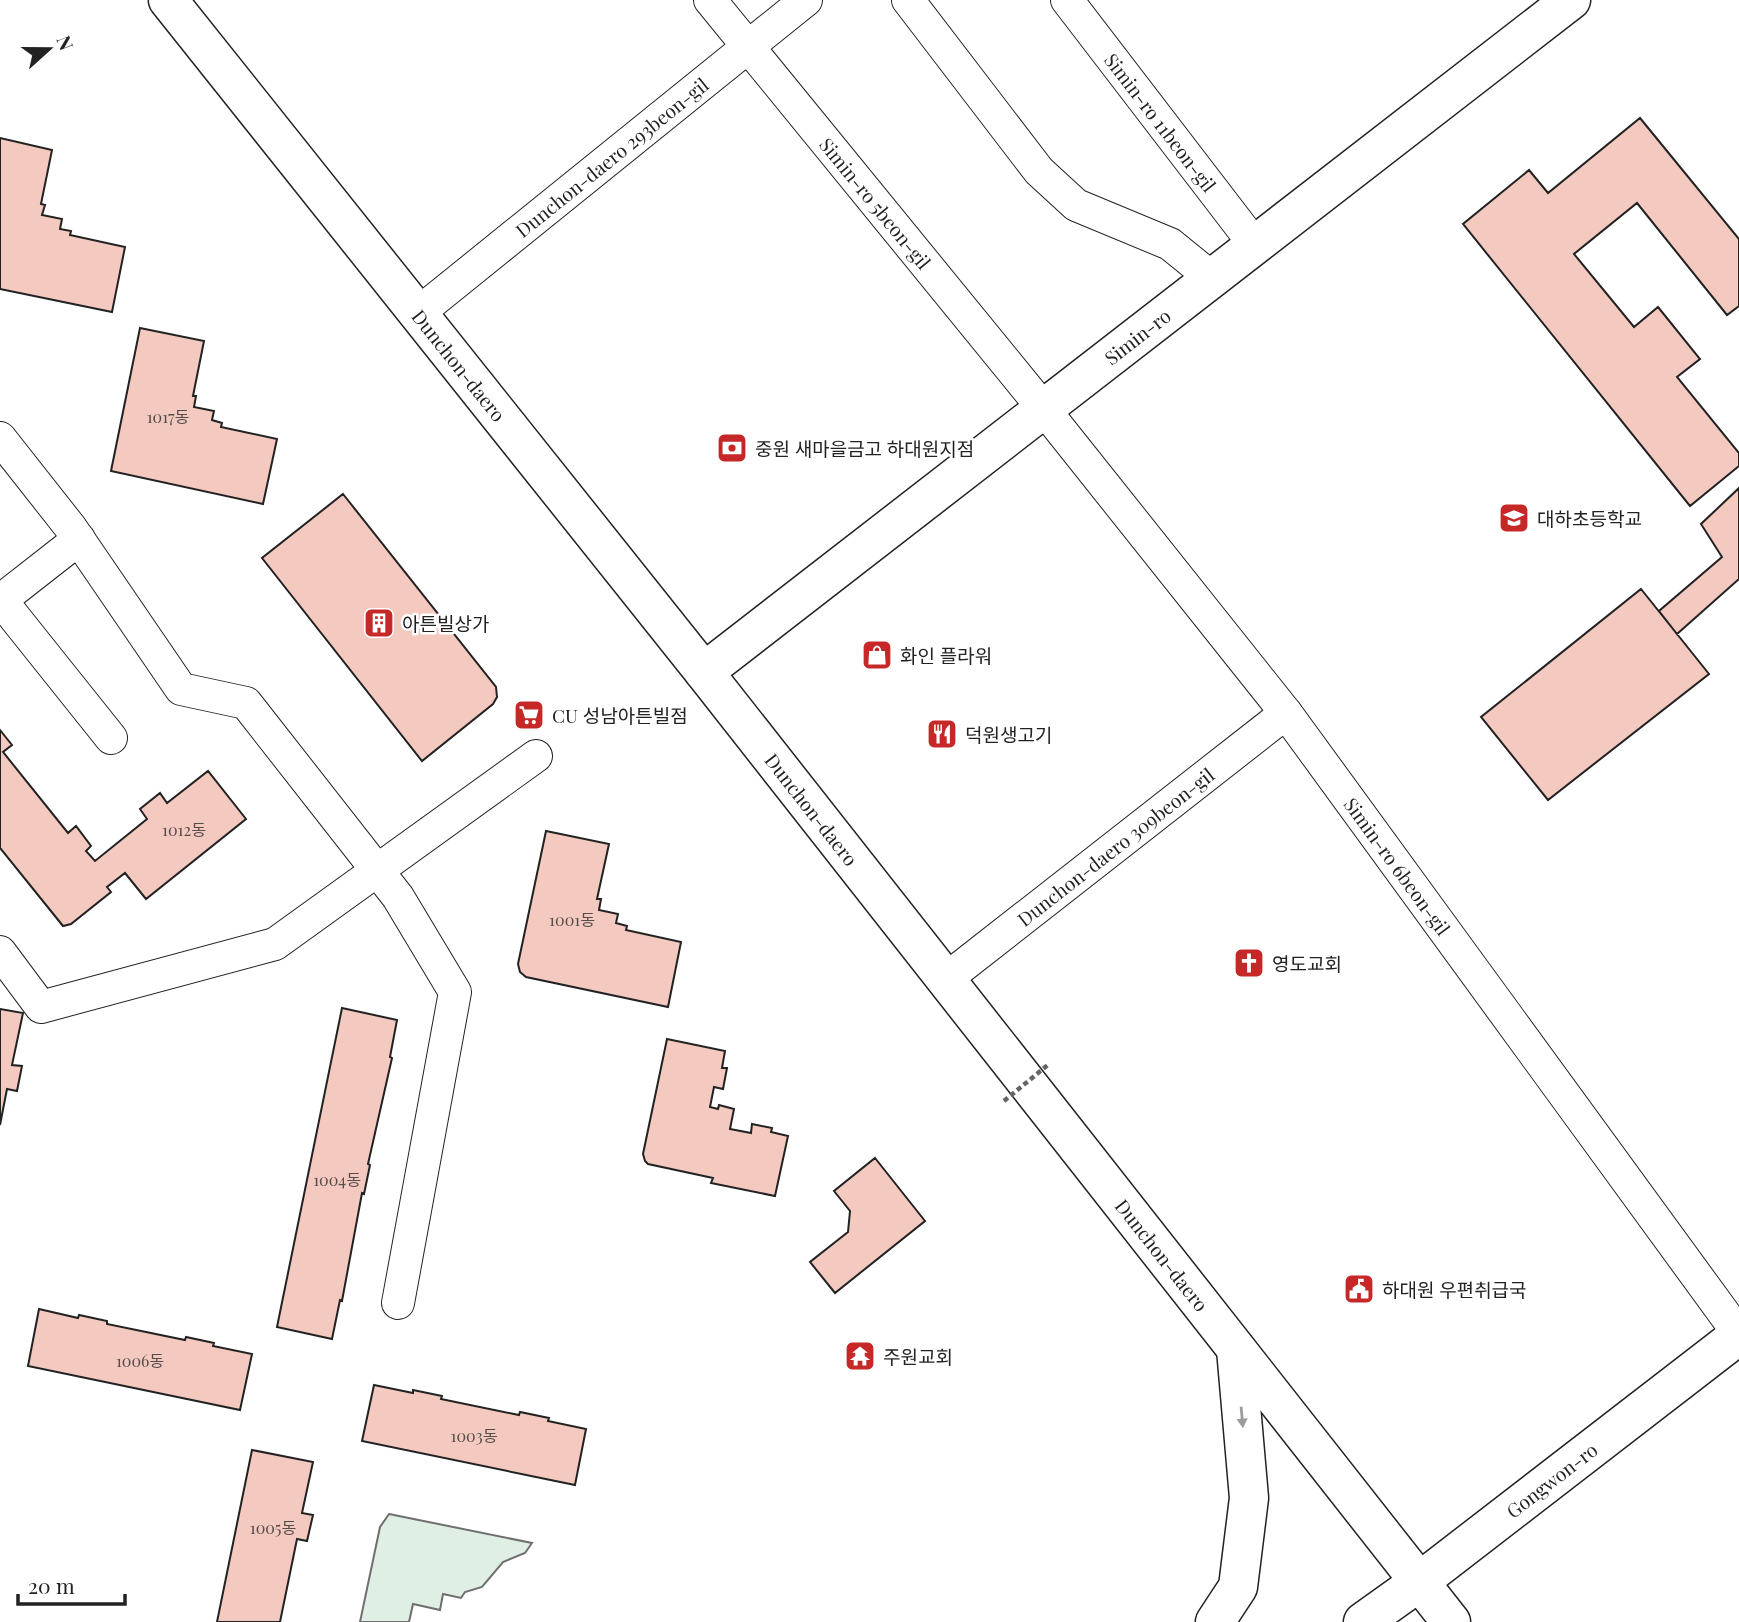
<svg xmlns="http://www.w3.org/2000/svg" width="1739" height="1622" font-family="'Playfair Display','Noto Sans KR',serif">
  <rect width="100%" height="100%" fill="#fff"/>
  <path fill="#e0efe3" stroke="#6f6f6f" stroke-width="2" d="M389 1514 532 1543 525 1553 503 1562 482 1587 465 1592 461 1598 443 1594 440 1610 413 1604 409 1622H360L380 1527Z"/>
  <path fill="#f3c9c0" stroke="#222" stroke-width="2" d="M1640 118 1739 239V306L1727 315 1637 203 1574 254 1634 327 1658 307 1700 359 1677 377 1739 453V466L1690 506 1463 224 1529 170 1548 193Z
    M0 138 52 150 41 204 45 205 42 215 62 219 60 229 71 231 70 235 125 247 112 312 0 289Z
    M140 328 204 341 193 396H196L194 407 214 411 212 420 222 423 221 427 277 439 263 504 111 471Z
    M1739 488V579L1677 634 1659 611 1722 557 1701 524Z
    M343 494 496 687 497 697 493 704 422 761 262 558Z
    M1641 589 1709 674 1548 800 1481 717Z
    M0 730 12 745 3 752 68 833 76 826 91 846 86 851 95 861 147 819 140 809 160 793 167 803 208 771 246 819 146 899 125 873 107 887 111 892 71 924 63 926 0 848Z
    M546 831 609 844 597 899H601L599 910 618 914 616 923 627 926 626 930 681 942 668 1007 526 977 520 972 518 964Z
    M342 1008 397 1020 390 1057 392 1058 368 1164 370 1165 364 1194 362 1193 342 1301 340 1300 332 1339 277 1327Z
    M0 1009 23 1013 12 1065 22 1066 17 1091 7 1089 0 1125Z
    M667 1039 725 1051 722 1068H727L723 1089 714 1087 710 1107 718 1109 719 1105 734 1109 730 1129 751 1133 752 1124 772 1128 771 1132 788 1136 775 1196 711 1183 713 1178 648 1164 645 1161 643 1154Z
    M875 1158 925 1221 835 1293 810 1262 848 1232 850 1211 834 1191Z
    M39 1309 78 1318 79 1315 107 1321V1324L185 1340 186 1337 214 1343 213 1346 252 1354 240 1410 28 1366Z
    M374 1385 413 1393V1390L442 1396 441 1399 519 1415 520 1412 549 1418 548 1421 586 1429 575 1485 362 1441Z
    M252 1450 313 1462 302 1513 313 1515 307 1541 297 1539 280 1622H217Z"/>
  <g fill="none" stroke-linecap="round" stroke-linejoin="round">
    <g stroke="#222" stroke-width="34">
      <g id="street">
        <path id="s1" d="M710 0 1043 408 1286 713 1739 1334"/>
        <path d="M908 0 1039 171 1076 205 1170 244 1212 278"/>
        <path id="s2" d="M1067 0 1255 245"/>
        <path id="s3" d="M417 314 806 0"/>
        <path d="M0 438 71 528 181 689 246 703 398 897 455 992 398 1303"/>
        <path d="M0 599 111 738"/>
        <path d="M1 600 79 539"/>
        <path d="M0 952 41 1007 275 944 536 756"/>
        <path id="s4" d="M946 979 1286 713"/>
      </g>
    </g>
    <g stroke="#222" stroke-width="41">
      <g id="secondary">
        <path id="s5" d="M704 672 1571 0"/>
        <path d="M1215 1622 1238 1587 1249 1498 1236 1349"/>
        <path id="s6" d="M1363 1622 1419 1582 1739 1335"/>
      </g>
    </g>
    <g stroke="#222" stroke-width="41">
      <g id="primary">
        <path id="s7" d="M168 0 704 672 1451 1622"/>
      </g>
    </g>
    <use href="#street" stroke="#fff" stroke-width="32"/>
    <use href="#secondary" stroke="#fff" stroke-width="38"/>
    <use href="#primary" stroke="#fff" stroke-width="38"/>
    <path stroke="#646464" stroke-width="4.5" stroke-dasharray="5 3.5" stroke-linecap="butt" d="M1004 1101 1049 1064"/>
  </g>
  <defs><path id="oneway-solid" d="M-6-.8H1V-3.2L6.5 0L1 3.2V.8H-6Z" transform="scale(1.75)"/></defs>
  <use fill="#9c9c9c" href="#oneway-solid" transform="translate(1242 1417) rotate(85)"/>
  <defs>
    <g id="bank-square" transform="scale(1.575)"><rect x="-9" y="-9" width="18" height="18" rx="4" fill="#c62828" stroke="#fff"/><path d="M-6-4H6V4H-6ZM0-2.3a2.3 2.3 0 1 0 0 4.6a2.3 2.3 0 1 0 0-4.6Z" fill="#fff"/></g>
    <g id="school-square" transform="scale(1.575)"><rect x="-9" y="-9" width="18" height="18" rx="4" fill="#c62828" stroke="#fff"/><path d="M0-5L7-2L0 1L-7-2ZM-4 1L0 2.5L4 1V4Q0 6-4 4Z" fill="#fff"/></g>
    <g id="building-square" transform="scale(1.575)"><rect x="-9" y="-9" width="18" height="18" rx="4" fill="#c62828" stroke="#fff"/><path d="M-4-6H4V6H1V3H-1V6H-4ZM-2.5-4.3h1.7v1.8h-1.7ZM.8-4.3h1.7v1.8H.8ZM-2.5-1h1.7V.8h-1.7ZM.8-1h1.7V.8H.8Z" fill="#fff"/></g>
    <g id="shop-square" transform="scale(1.575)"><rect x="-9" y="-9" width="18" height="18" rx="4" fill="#c62828" stroke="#fff"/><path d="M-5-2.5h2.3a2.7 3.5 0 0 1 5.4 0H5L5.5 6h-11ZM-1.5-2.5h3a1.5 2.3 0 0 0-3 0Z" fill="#fff"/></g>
    <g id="supermarket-square" transform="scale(1.575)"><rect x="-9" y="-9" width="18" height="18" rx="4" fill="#c62828" stroke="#fff"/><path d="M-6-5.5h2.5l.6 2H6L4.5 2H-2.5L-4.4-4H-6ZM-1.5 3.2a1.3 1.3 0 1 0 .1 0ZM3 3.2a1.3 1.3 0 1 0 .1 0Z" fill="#fff"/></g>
    <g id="restaurant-square" transform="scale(1.575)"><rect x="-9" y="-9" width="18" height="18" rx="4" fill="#c62828" stroke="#fff"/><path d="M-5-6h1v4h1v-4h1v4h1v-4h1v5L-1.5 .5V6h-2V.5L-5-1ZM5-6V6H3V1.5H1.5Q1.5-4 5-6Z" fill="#fff"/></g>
    <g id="church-square" transform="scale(1.575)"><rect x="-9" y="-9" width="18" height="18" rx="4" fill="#c62828" stroke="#fff"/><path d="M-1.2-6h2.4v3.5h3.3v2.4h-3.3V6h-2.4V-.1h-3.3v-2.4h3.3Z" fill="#fff"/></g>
    <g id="civic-square" transform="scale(1.575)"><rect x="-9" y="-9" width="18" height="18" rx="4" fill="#c62828" stroke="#fff"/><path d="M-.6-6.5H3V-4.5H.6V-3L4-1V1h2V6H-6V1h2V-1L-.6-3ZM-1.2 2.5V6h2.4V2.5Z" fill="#fff"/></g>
    <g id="temple-square" transform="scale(1.575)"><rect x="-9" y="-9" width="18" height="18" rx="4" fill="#c62828" stroke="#fff"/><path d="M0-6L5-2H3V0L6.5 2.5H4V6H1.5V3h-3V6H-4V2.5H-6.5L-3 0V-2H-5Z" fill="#fff"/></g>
  </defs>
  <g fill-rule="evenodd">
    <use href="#bank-square" x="732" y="448"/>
    <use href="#school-square" x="1514" y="518"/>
    <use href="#building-square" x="379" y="623"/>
    <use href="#shop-square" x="877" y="655"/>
    <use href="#supermarket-square" x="529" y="715"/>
    <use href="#restaurant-square" x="942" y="734"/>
    <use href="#church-square" x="1249" y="963"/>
    <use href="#civic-square" x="1359" y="1289"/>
    <use href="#temple-square" x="860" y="1356"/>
  </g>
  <g text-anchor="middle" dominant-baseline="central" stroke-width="5" stroke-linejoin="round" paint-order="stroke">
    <g font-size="16" fill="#564c4a">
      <text x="168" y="416">1017동</text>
      <text x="184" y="829">1012동</text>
      <text x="572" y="919">1001동</text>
      <text x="337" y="1179">1004동</text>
      <text x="140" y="1360">1006동</text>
      <text x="474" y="1435">1003동</text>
      <text x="273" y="1527">1005동</text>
    </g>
    <g font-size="19" fill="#222" stroke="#fff">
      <text stroke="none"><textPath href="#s2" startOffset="154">Simin-ro 11beon-gil</textPath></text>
      <text stroke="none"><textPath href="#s3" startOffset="250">Dunchon-daero 293beon-gil</textPath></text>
      <text stroke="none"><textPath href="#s1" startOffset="262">Simin-ro 5beon-gil</textPath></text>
      <text stroke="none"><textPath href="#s5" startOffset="548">Simin-ro</textPath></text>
      <text stroke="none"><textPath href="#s7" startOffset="467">Dunchon-daero</textPath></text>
      <text stroke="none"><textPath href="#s7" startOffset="1034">Dunchon-daero</textPath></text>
      <text stroke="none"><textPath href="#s4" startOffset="215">Dunchon-daero 309beon-gil</textPath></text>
      <text stroke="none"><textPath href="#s1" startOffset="1106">Simin-ro 6beon-gil</textPath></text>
      <text stroke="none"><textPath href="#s7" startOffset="1601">Dunchon-daero</textPath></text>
      <text stroke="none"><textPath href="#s6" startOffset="236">Gongwon-ro</textPath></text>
    </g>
    <g font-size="19" fill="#222" stroke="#fff" text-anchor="start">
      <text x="755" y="448">중원 새마을금고 하대원지점</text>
      <text x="1537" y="518">대하초등학교</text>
      <text x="402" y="623">아튼빌상가</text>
      <text x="900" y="655">화인 플라워</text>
      <text x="552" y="715">CU 성남아튼빌점</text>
      <text x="965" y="734">덕원생고기</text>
      <text x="1272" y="963">영도교회</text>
      <text x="1382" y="1289">하대원 우편취급국</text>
      <text x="883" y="1356">주원교회</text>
    </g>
  </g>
  <g transform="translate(49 49) rotate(69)" stroke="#ffffff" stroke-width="5" paint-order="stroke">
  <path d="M0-5L12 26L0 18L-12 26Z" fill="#222222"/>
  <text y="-10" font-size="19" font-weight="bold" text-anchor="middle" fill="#222222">N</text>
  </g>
  <path d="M18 1594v10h107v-10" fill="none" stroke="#222222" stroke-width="3.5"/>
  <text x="28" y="1594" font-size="21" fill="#222222" stroke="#ffffff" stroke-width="5" paint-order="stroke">20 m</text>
</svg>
